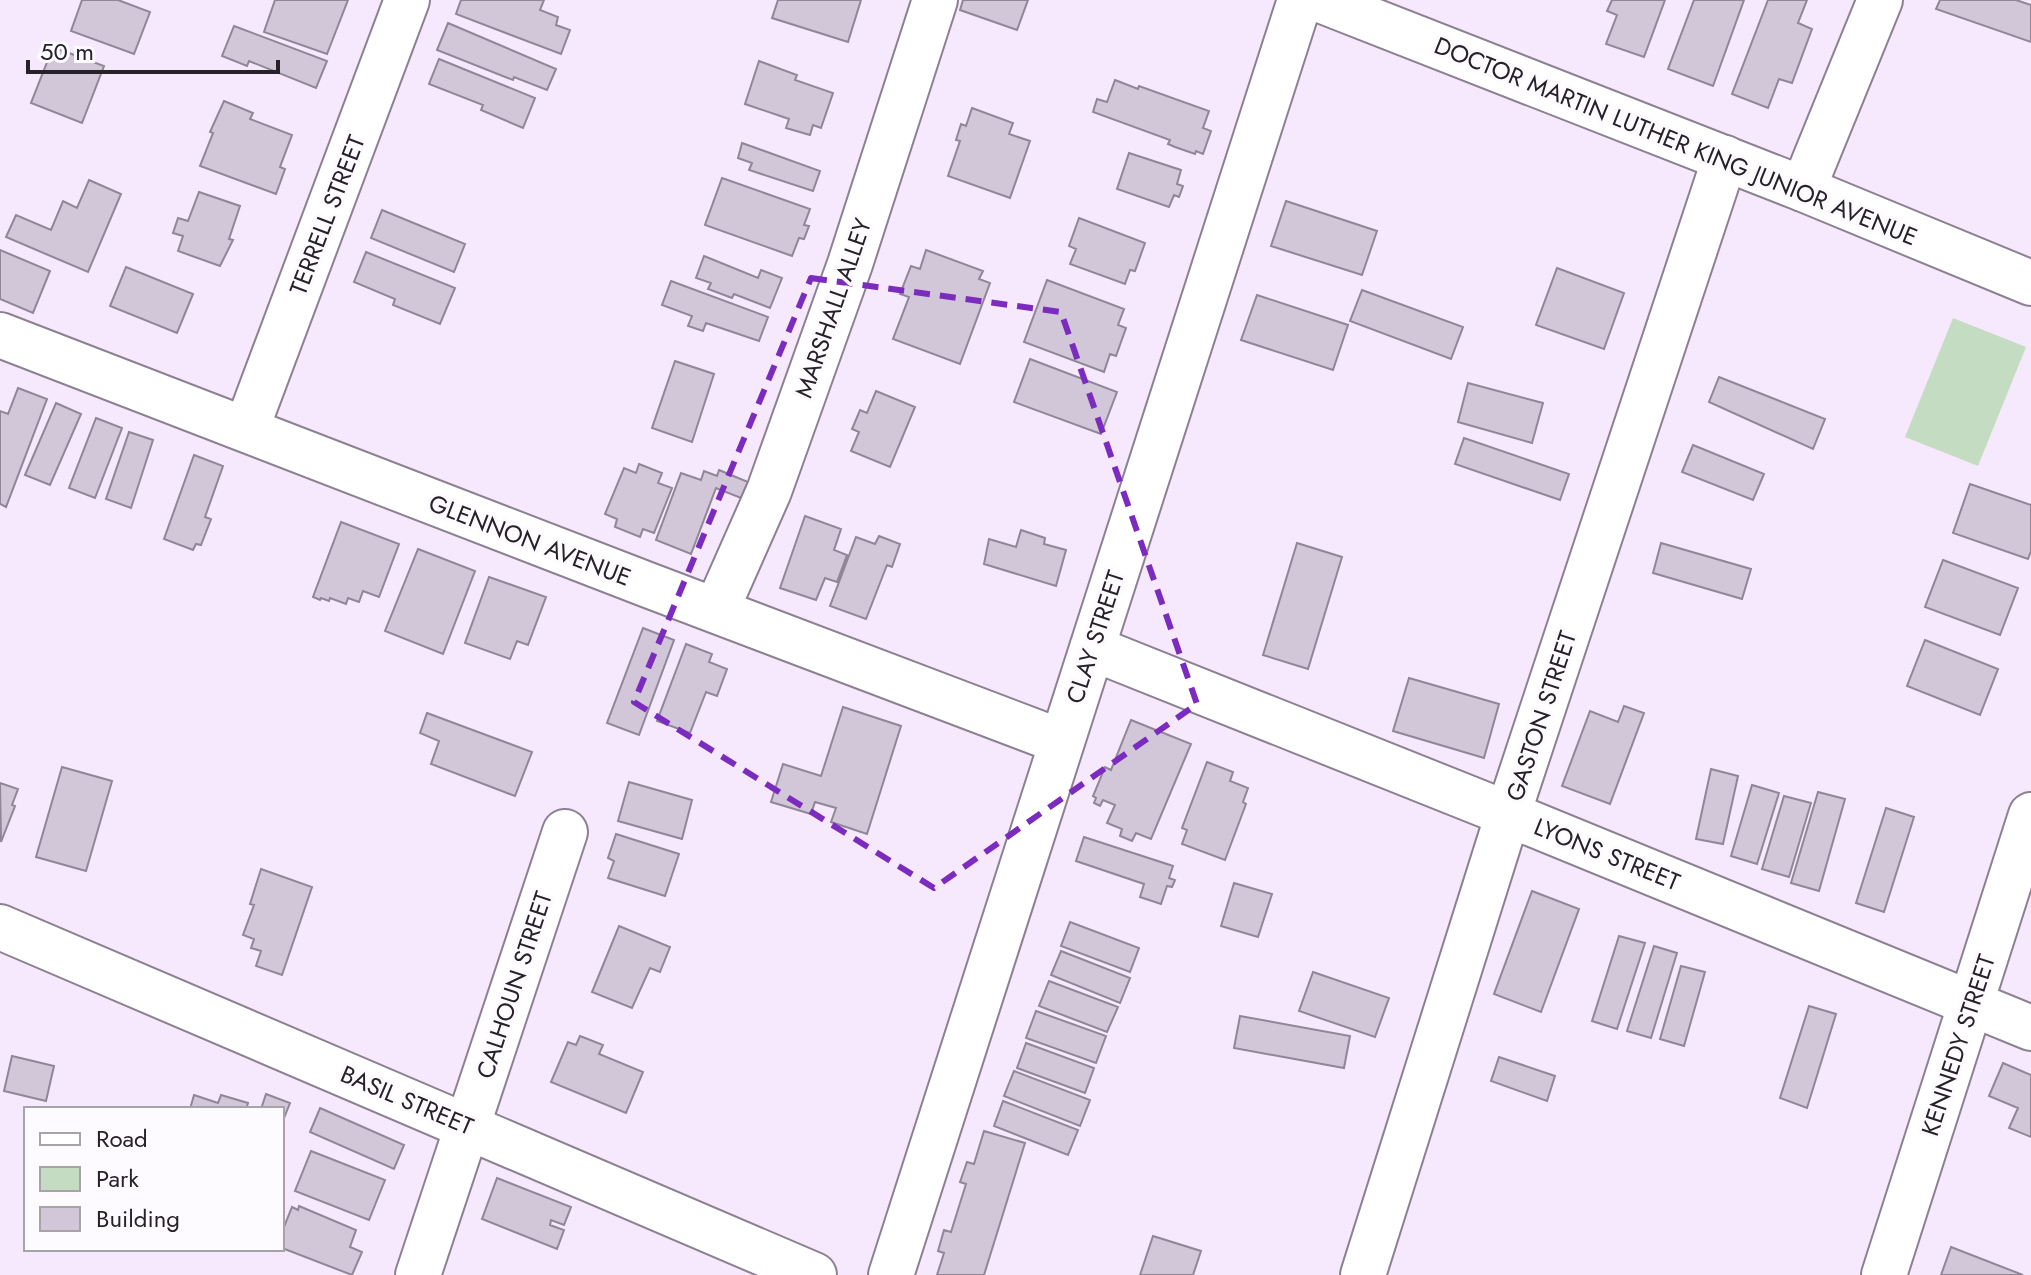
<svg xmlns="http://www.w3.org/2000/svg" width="2031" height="1275" font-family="Jost,sans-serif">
  <rect width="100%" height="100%" fill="#f6e9fd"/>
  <path fill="#c4dcc2" d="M1953 318 2026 347 1978 466 1905 437Z"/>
  <path fill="#d2c6d9" stroke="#918698" stroke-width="2" d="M82 0H118L150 12 134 54 71 31Z
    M275 0H348L327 54 264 32Z
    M461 0H544L540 10 558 17 556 25 570 30 561 54 456 14Z
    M778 0H861L848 42 772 18Z
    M963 0H1028L1017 30 960 10Z
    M1612 0H1665L1644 57 1606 44 1617 15 1607 11Z
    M1694 0H1744L1713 86 1668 69Z
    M1768 0H1807L1798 23 1812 29 1792 83 1779 79 1768 108 1732 94Z
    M1940 0H2016L2031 5V42L1936 9Z
    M448 23 556 69 547 90 514 77 513 80 437 50Z
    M234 26 327 61 316 88 249 61 247 66 222 56Z
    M53 47 104 66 82 123 31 103Z
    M439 59 535 98 523 128 481 110 483 105 429 84Z
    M759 61 797 75 795 80 833 93 821 128 813 125 810 135 786 128 789 119 745 104Z
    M1115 80 1138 89 1139 86 1209 111 1203 128 1211 131 1203 154 1196 151 1195 154 1175 147 1168 144 1170 140 1093 112 1097 99 1107 102Z
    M224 101 253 113 250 119 292 135 280 167 285 169 276 194 200 166 213 133 210 132Z
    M972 108 1013 123 1009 134 1030 141 1010 198 948 176 960 141 956 140 961 124 966 126Z
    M742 143 820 171 813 191 749 170 752 163 738 158Z
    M1129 153 1181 170 1177 184 1183 186 1179 197 1174 195 1169 207 1117 189Z
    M722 178 810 209 804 225 809 226 804 239 799 238 792 256 705 225Z
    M89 180 121 194 88 272 6 237 16 215 51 230 63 201 77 208Z
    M199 192 240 206 229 239 233 240 220 266 178 251 183 236 173 233 178 218 188 221Z
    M1286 201 1377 231 1362 275 1271 246Z
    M382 210 465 244 454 272 371 238Z
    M1079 218 1145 243 1135 271 1130 270 1125 284 1070 264 1076 249 1069 246Z
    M0 250 50 271 33 313 0 299Z
    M926 250 983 271 979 279 990 283 960 364 893 339 909 297 900 294 911 266 920 269Z
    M366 252 455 288 440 324 393 305 395 299 354 282Z
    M704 256 758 278 761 270 782 278 770 308 734 294 732 298 708 289 711 283 696 278Z
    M126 267 193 294 177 333 110 306Z
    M1557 268 1624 293 1604 349 1536 325Z
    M1047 280 1124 309 1118 325 1126 328 1116 356 1110 354 1104 372 1024 342Z
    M671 281 768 317 759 341 706 323 703 331 688 326 692 316 662 305Z
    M1362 290 1463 327 1451 359 1350 321Z
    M1257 295 1348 325 1333 370 1241 340Z
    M1030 359 1117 392 1101 434 1014 402Z
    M675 361 714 374 692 442 652 428Z
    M1719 377 1825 419 1813 449 1709 402Z
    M1468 383 1543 403 1532 443 1458 422Z
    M18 388 47 399 6 507 0 504V411L8 414Z
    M876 391 915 407 890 467 851 451 859 432 852 429 860 410 867 413Z
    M56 403 81 414 50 485 25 475Z
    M96 418 122 428 95 498 69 488Z
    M129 432 153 440 131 508 106 499Z
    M1464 438 1569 474 1560 500 1455 464Z
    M1693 445 1764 474 1753 500 1682 472Z
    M194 455 223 466 205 517 211 519 201 545 196 544 193 550 164 539Z
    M639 464 662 473 658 483 672 488 654 533 643 529 640 537 615 527 617 519 605 514 624 468 636 473Z
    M719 470 748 482 741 498 716 488 691 554 656 540 681 473 701 480 704 471 717 476Z
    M1970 484 2031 505V551L2028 559 1953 533Z
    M805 516 841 529 834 550 847 555 837 582 825 578 816 600 780 588Z
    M341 522 399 544 379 597 363 591 359 602 348 598 346 604 330 598 329 601 321 598 320 600 313 597Z
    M1021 530 1045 538 1044 544 1066 550 1056 586 984 564 989 539 1016 547Z
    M879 536 900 544 892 567 887 565 866 619 830 606 856 537 875 544Z
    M1297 543 1342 557 1308 669 1263 655Z
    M1661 543 1751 569 1742 599 1653 573Z
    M418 549 475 571 443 654 385 631Z
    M1943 560 2018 588 2000 635 1925 607Z
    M489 577 546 597 528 645 517 641 510 659 465 643Z
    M643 628 674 640 639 735 607 723Z
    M1925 640 1998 669 1980 715 1907 686Z
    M686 644 712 654 709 662 727 669 717 696 706 692 690 733 657 721Z
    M1409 678 1499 704 1484 758 1393 731Z
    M1624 706 1644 713 1610 804 1562 786 1590 711 1618 722Z
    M843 707 901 726 867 834 831 822 836 808 815 802 811 814 771 802 783 764 821 776Z
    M427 713 532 752 515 796 431 764 439 741 420 733Z
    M1131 720 1191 744 1151 839 1136 833 1132 841 1120 836 1122 829 1107 823 1115 805 1103 800 1100 806 1094 803 1096 798 1093 796 1105 767 1111 770Z
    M1207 762 1233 772 1230 781 1248 788 1243 802 1246 804 1225 860 1182 844 1187 830 1182 828Z
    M62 767 112 781 86 871 36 857Z
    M1711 769 1738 776 1723 844 1696 839Z
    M629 782 692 800 682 839 618 821Z
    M0 783 18 789 12 805 15 806 1 842Z
    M1752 785 1779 793 1757 864 1731 856Z
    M1818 792 1845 799 1819 891 1791 883Z
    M1784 796 1811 803 1789 877 1762 869Z
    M1886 808 1914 817 1884 912 1856 903Z
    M616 834 679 854 665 896 608 878 614 861 608 858Z
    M1084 837 1173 866 1169 878 1175 880 1172 887 1167 886 1161 904 1140 897 1144 884 1076 861Z
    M261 869 312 887 282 975 256 966 261 951 251 948 254 939 243 935 254 905 250 904Z
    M1234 883 1272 894 1258 937 1221 926Z
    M1532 891 1579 909 1541 1012 1494 994Z
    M1070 922 1139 948 1130 972 1061 946Z
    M619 926 670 947 660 972 650 968 632 1008 592 992Z
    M1619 936 1645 943 1617 1029 1592 1021Z
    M1654 946 1677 953 1651 1038 1627 1031Z
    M1061 951 1130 978 1120 1003 1051 975Z
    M1681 966 1705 972 1684 1046 1660 1039Z
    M1313 972 1389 998 1375 1037 1299 1011Z
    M1049 981 1118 1007 1107 1032 1039 1006Z
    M1809 1006 1836 1014 1807 1108 1780 1098Z
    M1036 1011 1106 1036 1096 1063 1026 1038Z
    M1240 1016 1350 1036 1344 1068 1234 1048Z
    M580 1036 603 1045 599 1054 643 1072 626 1113 551 1082 568 1042 576 1045Z
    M1026 1043 1094 1068 1085 1093 1017 1068Z
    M12 1056 54 1066 46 1101 4 1091Z
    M1499 1057 1555 1076 1547 1101 1491 1081Z
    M2003 1063 2031 1075V1137L2009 1128 2018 1108 1989 1096Z
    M1014 1071 1090 1100 1080 1126 1004 1096Z
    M266 1094 290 1103 282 1123V1109H261Z
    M194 1095 218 1103 221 1095 248 1103 246 1109H190Z
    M1003 1101 1078 1130 1068 1155 994 1126Z
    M320 1108 404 1145 394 1169 310 1132Z
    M984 1131 1025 1143 984 1275H937L944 1253 938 1251 944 1230 951 1232 966 1184 960 1182 967 1162 974 1164Z
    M311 1151 385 1180 369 1220 295 1191Z
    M497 1178 571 1207 564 1225 551 1220 550 1225 564 1230 557 1249 482 1219Z
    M299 1206 356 1230 350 1247 362 1252 352 1275 282 1248V1232L292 1207 298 1210Z
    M1153 1236 1201 1251 1193 1275H1140Z
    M1951 1247 2023 1275H1941Z"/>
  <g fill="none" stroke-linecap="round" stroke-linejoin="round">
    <g stroke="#8c8192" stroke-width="48">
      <path id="minor" d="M1803 189 1880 0
        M0 335 648 585 1062 742
        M246 430 407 0
        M716 611 769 491 850 264 935 0
        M1092 648 1508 814 2031 1028
        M0 927 814 1275
        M418 1275 565 832
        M891 1275 1300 0
        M1363 1275 1508 814 1725 158
        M1884 1275 2031 815"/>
    </g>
    <g stroke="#8c8192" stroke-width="48">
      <path id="major" d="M1320 0 1803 189 2031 283"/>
    </g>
    <use href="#minor" stroke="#fff" stroke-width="44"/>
    <use href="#major" stroke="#fff" stroke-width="44"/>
  </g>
  <path fill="none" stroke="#7b2cbf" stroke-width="6" stroke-dasharray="16 10" stroke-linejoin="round" d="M811 278 1061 312 1197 704 934 888 634 702Z"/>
  <g text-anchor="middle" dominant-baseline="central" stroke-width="7" stroke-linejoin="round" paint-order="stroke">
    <g font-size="24" fill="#272229" stroke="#fdfbff">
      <text transform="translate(1676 141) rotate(22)">DOCTOR MARTIN LUTHER KING JUNIOR AVENUE</text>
      <text transform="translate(327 215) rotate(-69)">TERRELL STREET</text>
      <text transform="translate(833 308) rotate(-71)">MARSHALL ALLEY</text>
      <text transform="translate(530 540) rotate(21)">GLENNON AVENUE</text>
      <text transform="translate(1095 637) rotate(-72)">CLAY STREET</text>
      <text transform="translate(1541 716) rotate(-72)">GASTON STREET</text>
      <text transform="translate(1607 854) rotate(22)">LYONS STREET</text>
      <text transform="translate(514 985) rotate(-72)">CALHOUN STREET</text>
      <text transform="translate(1958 1045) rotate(-72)">KENNEDY STREET</text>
      <text transform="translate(407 1100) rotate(23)">BASIL STREET</text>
    </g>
  </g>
  <rect x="24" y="1107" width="260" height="144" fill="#fdfbff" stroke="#a7a4a9" stroke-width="2"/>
  <rect x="40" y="1133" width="40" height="12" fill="#ffffff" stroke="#a7a4a9" stroke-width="2"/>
  <text x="96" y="1147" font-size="24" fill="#272229">Road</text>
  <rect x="40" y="1167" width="40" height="24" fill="#c4dcc2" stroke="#a7a4a9" stroke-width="2"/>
  <text x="96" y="1187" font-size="24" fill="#272229">Park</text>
  <rect x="40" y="1207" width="40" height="24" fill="#d2c6d9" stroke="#a7a4a9" stroke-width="2"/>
  <text x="96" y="1227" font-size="24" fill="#272229">Building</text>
  <path d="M28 60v12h250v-12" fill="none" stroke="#272229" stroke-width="4"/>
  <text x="40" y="60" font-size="24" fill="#272229" stroke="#fdfbff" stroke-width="6" paint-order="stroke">50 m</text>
</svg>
